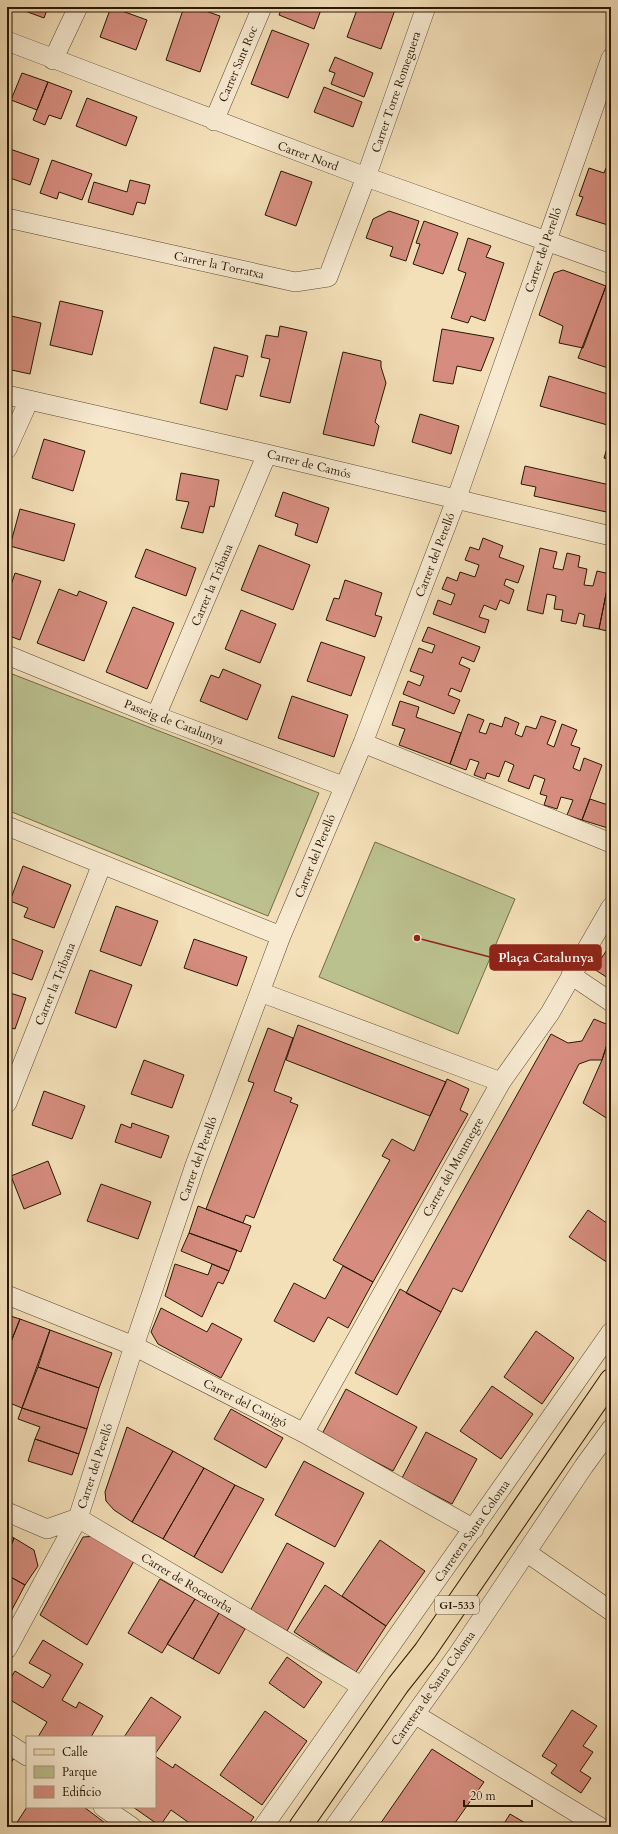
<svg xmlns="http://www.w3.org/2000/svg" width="618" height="1834" font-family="Cardo,serif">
  <rect width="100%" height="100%" fill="#f3dfb8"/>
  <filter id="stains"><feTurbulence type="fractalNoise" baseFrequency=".005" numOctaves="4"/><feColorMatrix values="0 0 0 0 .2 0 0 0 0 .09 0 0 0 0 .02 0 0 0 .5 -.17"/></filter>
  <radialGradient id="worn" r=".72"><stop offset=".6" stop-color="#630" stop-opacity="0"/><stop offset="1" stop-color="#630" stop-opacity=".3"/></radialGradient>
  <path fill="#bbc18e" stroke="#726c48" d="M7 672 319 793 268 916 7 810Z
    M375 842 515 899 458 1034 319 977Z"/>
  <path fill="#d68d7f" stroke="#291702" d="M14 7H48L44 18Z
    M111 7 147 20 136 50 100 37Z
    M184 7H194L220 16 200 72 166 60Z
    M282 7H322L314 29 279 15Z
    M358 7H396L381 49 347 37Z
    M272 30 309 44 288 98 251 84Z
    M335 57 373 73 364 97 331 84 335 73 329 71Z
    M22 73 48 82 37 110 11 100Z
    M48 82 72 91 61 119 49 115 45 125 33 120Z
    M324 87 362 102 353 127 314 112Z
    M87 98 137 117 126 146 76 126Z
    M7 148 39 159 30 185 7 177Z
    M52 160 92 174 82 200 59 192 57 199 40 193Z
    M589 168 604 173 606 168 611 170V226L576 215 583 197 579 196Z
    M281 171 312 182 296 226 265 215Z
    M130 180 150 185 145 204 137 202 133 215 88 202 94 182 127 192Z
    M389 211 419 221 406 261 390 256 393 247 366 238 373 219Z
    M424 221 458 233 443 274 413 264 420 244 416 243Z
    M468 238 491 246 486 257 504 263 485 321 471 316 468 323 451 318 466 273 458 270Z
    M563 270 606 286 583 348 559 343 563 326 539 315 554 273Z
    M606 286 611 287V369L578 358Z
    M60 301 103 311 92 355 50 345Z
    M7 315 41 323 30 374 7 369Z
    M280 326 307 332 290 403 260 396 270 359 261 357 266 335 278 337Z
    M442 329 494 338 481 371 457 366 453 384 433 381Z
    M214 347 248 356 243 377 236 375 227 410 200 403Z
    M343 352 381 361V367L386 383 375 422 379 426 374 446 323 434Z
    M549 376 611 395V426L540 406Z
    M420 414 459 426 451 454 412 442Z
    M611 436V460L604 458Z
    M44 439 85 451 73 491 32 478Z
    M525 466 610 485 607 497 611 498V513L534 496 536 487 521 484Z
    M181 473 219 480 214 507 210 506 203 533 181 528 189 502 176 500Z
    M283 492 329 508 317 543 295 535 298 524 275 516Z
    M20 509 75 524 64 561 10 546Z
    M483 538 503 546 499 557 524 566 518 583 506 579 504 585 514 590 509 604 500 600 496 610 484 605 479 617 489 620 485 633 433 614 438 600 451 605 455 594 442 589 447 577 457 581 460 572 475 577 479 565 465 560 470 547 479 550Z
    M259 545 310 565 293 610 241 590Z
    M540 548 557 552 553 568 563 570 567 553 580 556 578 567 587 569 584 585 593 586 597 571 610 574 599 629 583 626 585 615 579 613 576 624 561 621 563 610 554 609 556 596 547 594 543 614 527 610Z
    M146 549 196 568 186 596 135 577Z
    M15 573 41 581 20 640 7 635V597Z
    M610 574 611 575V632L599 629Z
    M345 580 382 593 375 615 382 617 375 637 326 620 334 598 339 599Z
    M59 589 77 596 79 591 107 602 84 661 37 643Z
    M133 607 174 623 147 689 106 672Z
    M241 610 276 624 260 663 225 649Z
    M428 627 480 647 474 662 462 657 459 664 470 669 461 692 451 688 448 695 460 700 454 714 403 694 408 681 420 686 424 676 410 671 419 648 432 653 435 645 422 641Z
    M321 642 365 657 351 696 307 681Z
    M223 669 261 685 247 720 200 701 211 675 219 678Z
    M292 696 348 715 334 757 278 738Z
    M400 701 419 707 416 717 461 733 450 764 399 745 405 729 392 725Z
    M468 714 484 720 479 732 486 734 490 723 502 727 505 717 519 723 515 734 522 737 526 726 536 729 541 716 556 721 547 744 554 747 562 724 577 730 571 745 580 748 573 768 580 771 584 758 602 765 582 820 567 815 573 800 561 797 557 809 544 805 547 796 540 794 545 779 534 775 529 789 508 781 514 765 505 761 499 777 487 773 485 779 474 775 479 762 470 759 466 770 450 764Z
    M590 799 608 805 611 801V829L582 820Z
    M23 866 71 885 54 928 24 917 28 908 10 901Z
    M116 906 158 921 141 966 100 951Z
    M611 925V939L605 935Z
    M7 937 43 951 32 980 7 971Z
    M194 939 247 957 237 986 184 968Z
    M611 944V980L594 969Z
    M90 970 132 985 116 1028 75 1013Z
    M7 992 26 998 15 1029 7 1027Z
    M594 1019 611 1026V1032L602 1060H590L579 1064 462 1292 453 1288 441 1312 406 1293 551 1034 568 1043 582 1041Z
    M298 1025 446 1082 430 1116 286 1060Z
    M268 1028 293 1038 274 1091 292 1098 290 1102 298 1105 254 1218 246 1215 243 1223 206 1209 254 1083 248 1081Z
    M611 1032V1121L583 1103 602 1060Z
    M144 1060 184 1075 172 1108 131 1094Z
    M447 1079 469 1089 460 1110 468 1114 373 1282 333 1260 390 1160 382 1156 392 1139 414 1151Z
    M44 1091 85 1106 72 1139 32 1125Z
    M132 1123 169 1136 161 1158 115 1142 121 1124 131 1128Z
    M48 1161 61 1194 24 1209 11 1176Z
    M101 1184 151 1202 138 1239 87 1221Z
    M198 1206 251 1226 241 1252 189 1233Z
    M588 1210 611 1226V1265L569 1237Z
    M189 1233 237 1250 229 1271 181 1251Z
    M175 1264 208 1275 212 1264 229 1271 223 1284 218 1282 202 1317 165 1296Z
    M343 1266 373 1282 348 1328 328 1317 314 1342 274 1321 294 1283 325 1299Z
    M400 1289 441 1312 397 1395 355 1373Z
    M161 1308 207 1332 212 1323 242 1339 221 1378 158 1344 151 1332Z
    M7 1315 20 1319 7 1352Z
    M20 1319 50 1330 22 1408 7 1402V1352Z
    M50 1330 112 1353 99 1388 38 1367Z
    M536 1331 574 1358 542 1404 504 1377Z
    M38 1367 99 1388 87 1429 22 1408Z
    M492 1386 533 1414 501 1459 460 1431Z
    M346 1389 417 1427 393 1471 322 1434Z
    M22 1408 87 1429 79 1454 35 1439 40 1427 18 1419Z
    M231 1409 283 1438 266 1468 214 1439Z
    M127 1427 173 1451 132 1522 114 1510 106 1501 105 1492Z
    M426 1432 477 1459 452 1504 402 1478Z
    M35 1439 79 1454 72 1475 28 1461Z
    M173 1451 204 1468 163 1539 132 1522Z
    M304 1461 364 1493 335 1547 275 1515Z
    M204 1468 235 1485 194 1557 163 1539Z
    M235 1485 264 1499 222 1573 194 1557Z
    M7 1534 14 1538 7 1556Z
    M97 1536 134 1561 87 1645 40 1615 83 1537Z
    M14 1538 34 1550 38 1566 25 1585 7 1575V1556Z
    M380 1540 425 1571 386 1626 342 1596Z
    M287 1543 324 1563 287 1631 250 1611Z
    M7 1575 25 1585 7 1619Z
    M160 1579 195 1599 162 1653 128 1633Z
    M325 1585 386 1626 356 1672 294 1632Z
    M195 1599 219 1613 193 1659 167 1644Z
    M219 1613 245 1629 219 1674 193 1659Z
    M43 1640 83 1664 62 1700 76 1708 79 1702 103 1716 91 1737H38L47 1722 7 1698V1684L15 1671 43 1688 51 1675 29 1663Z
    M287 1657 322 1682 304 1708 269 1683Z
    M151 1697 181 1717 155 1754V1737H124Z
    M572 1710 597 1726 583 1746 593 1752 580 1771 591 1778 581 1793 551 1773 557 1765 542 1756Z
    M265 1711 307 1741 262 1805 220 1775Z
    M432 1749 484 1782 452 1827H378Z
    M7 1751 15 1757 7 1768Z
    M155 1756 173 1768 175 1764 254 1817 247 1827H195L171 1810 160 1826 133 1807H155Z
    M27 1807H84L105 1823 102 1827H14Z
    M510 1814 532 1827H502Z"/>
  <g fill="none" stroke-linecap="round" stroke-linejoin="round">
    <g stroke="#5c4930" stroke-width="20">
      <path id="street" d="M7 41 366 177 611 264
        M53 60 78 7
        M214 121 262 7
        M7 218 295 282 328 277 366 177 426 7
        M7 395 267 454 611 536
        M7 449 29 400
        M7 655 156 716 343 786
        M156 716 267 454
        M363 743 611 843
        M7 826 281 936
        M571 975 611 1002
        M260 992 501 1082
        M7 1103 102 864
        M7 1295 134 1346 304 1433 474 1529
        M304 1433 501 1082 550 1013 611 907
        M7 1512 47 1529 78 1518 361 1686
        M526 1552 611 1611
        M7 1649 78 1518 134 1346 195 1165 281 936 363 743 456 500 611 58
        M416 1715 600 1827
        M7 1743 27 1756
        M103 1807 132 1827
        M263 1827 611 1332
        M334 1827 458 1654 584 1466 611 1429"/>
    </g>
    <g stroke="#291702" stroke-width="24">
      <path id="primary" d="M300 1827 398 1685 425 1651 611 1380"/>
    </g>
    <use href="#street" stroke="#f7ead1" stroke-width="19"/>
    <use href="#primary" stroke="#f3dfb8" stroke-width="22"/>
  </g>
  <g text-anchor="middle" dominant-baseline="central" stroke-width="4" stroke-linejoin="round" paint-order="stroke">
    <rect fill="#f7ead1" stroke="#675640" stroke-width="1" x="435" y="1596" width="44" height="18" rx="3"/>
    <g font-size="11" font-weight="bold" fill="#291702">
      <text x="457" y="1605">GI-533</text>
    </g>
    <g font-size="12" fill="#291702" stroke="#f7ead1">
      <text transform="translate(238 64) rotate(-67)">Carrer Sant Roc</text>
      <text transform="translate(396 92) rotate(-71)">Carrer Torre Romeguera</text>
      <text transform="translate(308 156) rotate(20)">Carrer Nord</text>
      <text transform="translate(543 250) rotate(-71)">Carrer del Perelló</text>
      <text transform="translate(219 265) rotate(12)">Carrer la Torratxa</text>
      <text transform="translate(309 464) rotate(14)">Carrer de Camós</text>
      <text transform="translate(435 555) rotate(-69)">Carrer del Perelló</text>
      <text transform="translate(212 585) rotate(-67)">Carrer la Tribana</text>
      <text transform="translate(174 722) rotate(21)">Passeig de Catalunya</text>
      <text transform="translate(315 856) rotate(-68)">Carrer del Perelló</text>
      <text transform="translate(55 984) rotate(-68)">Carrer la Tribana</text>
      <text transform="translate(198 1159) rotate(-70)">Carrer del Perelló</text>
      <text transform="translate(453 1167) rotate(-61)">Carrer del Montnegre</text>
      <text transform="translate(245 1403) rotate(27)">Carrer del Canigó</text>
      <text transform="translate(95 1466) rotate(-72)">Carrer del Perelló</text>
      <text transform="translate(472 1531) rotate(-55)">Carretera Santa Coloma</text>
      <text transform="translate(187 1583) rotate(31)">Carrer de Rocacorba</text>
      <text transform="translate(433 1688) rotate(-55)">Carretera de Santa Coloma</text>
    </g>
  </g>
  <path fill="none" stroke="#8f2418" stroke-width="1.5" d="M417 938L490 957"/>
  <circle fill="#8f2418" stroke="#f7ead1" stroke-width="1.5" cx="417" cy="938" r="4"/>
  <rect fill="#8f2418" stroke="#8f2418" stroke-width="1.5" x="490" y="945" width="111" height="25" rx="4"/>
  <g font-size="13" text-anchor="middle" font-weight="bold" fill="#fff">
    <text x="546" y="962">Plaça Catalunya</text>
  </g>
  <rect width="618" height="1834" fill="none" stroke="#f3dfb8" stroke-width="24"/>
  <rect x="8" y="8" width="602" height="1818" fill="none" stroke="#291702" stroke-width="2"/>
  <rect x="12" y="12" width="594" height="1810" fill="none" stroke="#291702"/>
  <rect x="26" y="1736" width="130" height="72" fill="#f7ead1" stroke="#a5967e"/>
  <rect x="34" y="1749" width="20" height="6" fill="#f3dfb8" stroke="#a5967e"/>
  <text x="62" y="1756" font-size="12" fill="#291702">Calle</text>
  <rect x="34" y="1766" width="20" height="12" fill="#bbc18e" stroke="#a5967e"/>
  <text x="62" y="1776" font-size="12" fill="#291702">Parque</text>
  <rect x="34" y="1786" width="20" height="12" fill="#d68d7f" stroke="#a5967e"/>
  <text x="62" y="1796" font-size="12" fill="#291702">Edificio</text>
  <path d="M464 1800v6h68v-6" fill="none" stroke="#291702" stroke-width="2"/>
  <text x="470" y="1800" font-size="12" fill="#291702" stroke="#f7ead1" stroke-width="3" paint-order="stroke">20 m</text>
  <rect width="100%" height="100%" filter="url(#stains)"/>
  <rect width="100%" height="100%" fill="url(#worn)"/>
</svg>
